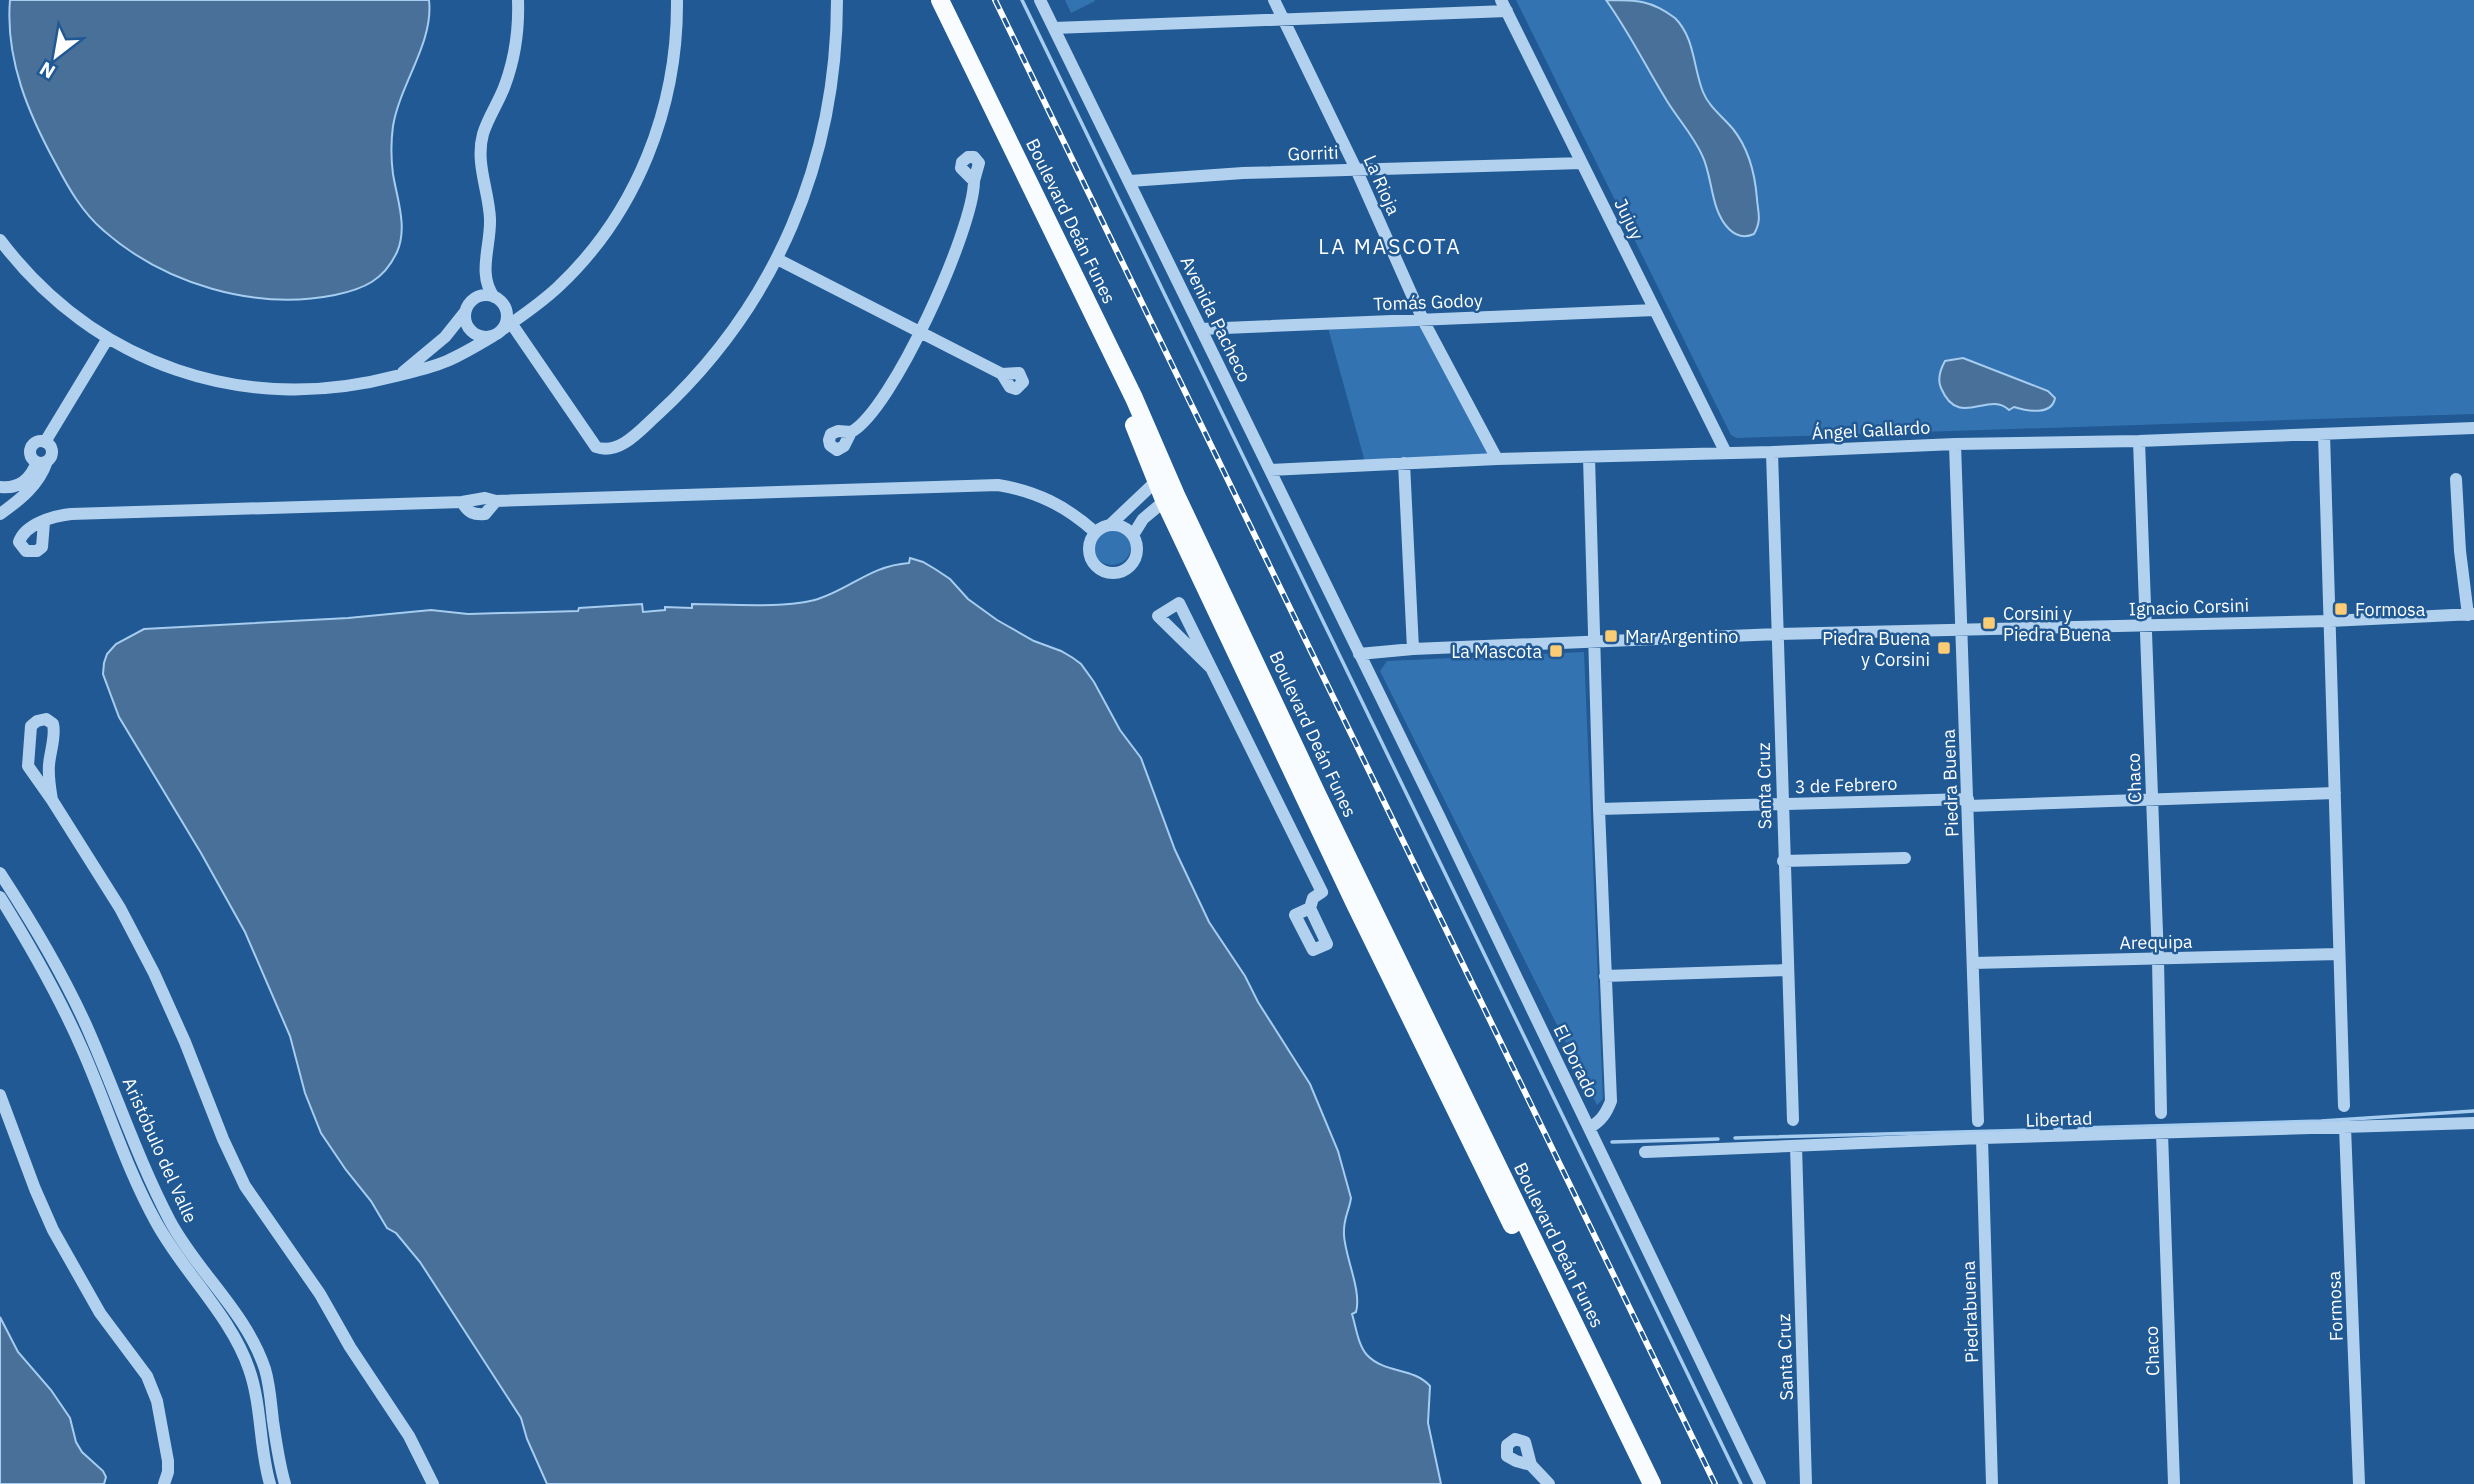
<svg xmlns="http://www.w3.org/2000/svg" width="2474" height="1484" font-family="'IBM Plex Sans',sans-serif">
  <rect width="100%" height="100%" fill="#205993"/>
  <path fill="#3473b1" d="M1065 0H1094L1095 1 1071 13Z
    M1516 0H2474V414L1737 438 1731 435Z
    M1421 322 1490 455 1365 462 1328 328Z
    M1093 546a19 19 0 1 1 38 0a19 19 0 1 1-38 0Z
    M1584 652 1603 1099 1597 1105 1380 671 1387 661Z"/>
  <path fill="#487099" stroke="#a6ccef" stroke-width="2" d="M10 0H429C434 42 400 84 393 126 391 141 391 159 393 174 397 199 408 227 397 252 384 280 364 289 335 295 255 311 164 284 103 230 83 213 69 189 57 166 29 115 5 60 10 0Z
    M1606 0C1637 0 1651 0 1675 18 1695 38 1693 67 1703 92 1709 107 1723 117 1733 129 1749 149 1755 173 1757 199 1758 213 1762 220 1754 234 1745 238 1736 236 1729 229 1710 210 1713 177 1702 155 1693 135 1678 119 1667 101 1646 67 1629 32 1606 0Z
    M1963 358 2048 391 2055 398C2052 416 2027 411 2014 407L2009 410C1988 390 1959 430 1941 388 1937 379 1940 370 1945 361Z
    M910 558 923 562 935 569 950 579 968 599 997 620 1034 641 1061 651 1073 658 1081 664 1094 682 1120 730 1141 758 1175 850 1209 922 1245 976 1258 1002 1310 1084 1338 1151 1351 1198C1349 1212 1343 1218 1344 1235 1345 1257 1362 1291 1356 1312L1352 1314C1356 1327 1358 1345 1367 1355 1385 1374 1413 1367 1430 1386L1428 1423 1441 1484H547L527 1439 521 1418 420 1262 396 1233 387 1228 371 1201 346 1170 321 1133 305 1093 290 1036 245 932 201 853 119 717 103 674 104 663 107 654 116 644 144 629 348 618 431 610 468 614 578 611 579 608 642 604 643 612 665 610V607L692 608V604C726 604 786 609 818 599 852 588 870 566 909 563Z
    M0 1317 18 1352 51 1390 70 1418 76 1442 82 1452 103 1471 106 1477 104 1484H0Z"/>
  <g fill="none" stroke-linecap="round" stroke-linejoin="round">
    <path stroke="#a6ccef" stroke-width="3.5" d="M1022 0 1741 1484
      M2079 1128 2321 1121 2474 1111
      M2055 1129H2061
      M1735 1138 2038 1130
      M1612 1142 1718 1139"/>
    <path stroke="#b2d1ee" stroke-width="12" d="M1040 0 1440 818 1760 1484
      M1274 0 1356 169 1423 320 1497 459
      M1501 0 1726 453
      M1054 28 1507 11
      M968 157H974L979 163 974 181 961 168 962 162Z
      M1130 181 1243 173 1582 163
      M0 240C95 365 244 416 396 376 413 372 430 368 447 361 463 354 478 345 493 336
      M777 259 1002 374
      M465 316a21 21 0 1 1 42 0a21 21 0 1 1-42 0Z
      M494 297C477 274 491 246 490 219 489 191 475 163 483 134 488 117 499 102 505 85 515 58 519 28 518 0
      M511 323 596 447C620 456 642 428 658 414 776 305 837 160 837 0
      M503 329C522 316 541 303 558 287 637 213 678 107 677 0
      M1201 329 1655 310
      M403 372 445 337 465 312
      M1019 373 1023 382 1016 389 1010 387 1002 374Z
      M838 431 851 432 844 446 837 450 830 445 829 440 831 434Z
      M851 432C892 411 974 228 974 181
      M2324 434 2344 1106
      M2139 441 2158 960 2161 1113
      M30 452a11 11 0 1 1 22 0a11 11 0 1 1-22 0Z
      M45 442 108 338
      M1955 444 1978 1121
      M1772 452 1793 1120
      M1404 463 1413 649
      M1270 470 1497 459 1772 452 1955 444 2139 441 2474 428
      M2456 479 2460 551 2468 615
      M0 487C19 489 30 480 37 462
      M496 501 998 485C1036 491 1066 506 1095 532
      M0 514C20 500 39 485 47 461
      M44 522 42 547 37 551H26L19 542C25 524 53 516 71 514L462 502 485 498 496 501 485 514C474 515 468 513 462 502
      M1110 525 1150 487 1162 480
      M1089 549a24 24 0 1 1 48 0a24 24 0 1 1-48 0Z
      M1133 535 1143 519 1168 498
      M1359 654 1413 649 1778 634 2330 621 2474 614
      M1211 668 1158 616 1179 603 1322 892 1313 898 1310 908 1295 915 1313 950 1327 944 1310 908
      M52 800C50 788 48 777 49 765 50 751 56 737 53 724L46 719 37 721 31 726 28 766 52 800 120 908 154 973 185 1042 223 1139 245 1186 320 1294 350 1347 409 1436 433 1484
      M1968 806 2335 793
      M1599 809 1968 799
      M1783 861 1905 858
      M0 873C32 922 62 972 86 1025 115 1090 137 1158 170 1221 198 1273 246 1312 265 1369 270 1386 271 1404 273 1421 276 1442 279 1463 285 1484
      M0 897C31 947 60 998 83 1051 108 1108 126 1168 156 1222 183 1272 231 1316 249 1369 262 1406 259 1447 270 1484
      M1973 963 2339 954
      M1605 976 1787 970
      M0 1095 35 1189 53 1230 100 1313 147 1376 157 1401 168 1461V1472L164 1484
      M2345 1127 2359 1484
      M1589 1128C1601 1121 1606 1114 1611 1101L1599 809 1589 457
      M2162 1133 2174 1484
      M1982 1138 1992 1484
      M1796 1146 1806 1484
      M1645 1152 1982 1138 2474 1123
      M1515 1439 1525 1442 1531 1465 1516 1461 1507 1456V1445Z
      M1531 1465 1549 1484"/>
    <path stroke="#f9fcff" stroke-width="18" d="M940 0 1134 398 1176 495 1317 794 1652 1484
      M1134 425 1164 500 1354 902 1512 1225"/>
    <g stroke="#fff" stroke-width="6">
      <path id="rail" d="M995 0 1715 1484"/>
    </g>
    <use href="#rail" stroke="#205993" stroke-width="3.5" stroke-dasharray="10" stroke-linecap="butt"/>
  </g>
  <g fill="#fbcc73" stroke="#205993" stroke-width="2.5">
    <rect x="2334" y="602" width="14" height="14" rx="3.5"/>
    <rect x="1982" y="616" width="14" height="14" rx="3.5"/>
    <rect x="1604" y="629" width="14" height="14" rx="3.5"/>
    <rect x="1937" y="641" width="14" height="14" rx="3.5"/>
    <rect x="1549" y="644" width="14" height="14" rx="3.5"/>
  </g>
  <g text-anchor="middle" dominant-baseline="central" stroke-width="5" stroke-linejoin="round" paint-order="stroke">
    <g font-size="18" fill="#fff" stroke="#205993">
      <text transform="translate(1313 153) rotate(-2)">Gorriti</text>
      <text transform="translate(1382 185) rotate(66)">La Rioja</text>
      <text transform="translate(1629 219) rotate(64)">Jujuy</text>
      <text transform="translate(1071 221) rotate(64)">Boulevard Deán Funes</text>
      <text transform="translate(1428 302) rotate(-2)">Tomás Godoy</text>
      <text transform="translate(1216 319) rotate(64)">Avenida Pacheco</text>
      <text transform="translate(1871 430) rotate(-3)">Ángel Gallardo</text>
      <text transform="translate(2189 607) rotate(-2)">Ignacio Corsini</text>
      <text transform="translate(1313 734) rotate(65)">Boulevard Deán Funes</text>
      <text transform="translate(2134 778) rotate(-92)">Chaco</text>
      <text transform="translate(1950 783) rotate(-92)">Piedra Buena</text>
      <text transform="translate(1846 785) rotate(-2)">3 de Febrero</text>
      <text transform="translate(1764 786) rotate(-91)">Santa Cruz</text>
      <text transform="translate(2156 942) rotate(-1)">Arequipa</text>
      <text transform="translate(1576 1061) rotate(64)">El Dorado</text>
      <text transform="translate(2059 1119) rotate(-2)">Libertad</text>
      <text transform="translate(160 1150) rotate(66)">Aristóbulo del Valle</text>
      <text transform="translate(1559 1245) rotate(64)">Boulevard Deán Funes</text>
      <text transform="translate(2335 1306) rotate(-92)">Formosa</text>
      <text transform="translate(1970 1312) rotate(-92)">Piedrabuena</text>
      <text transform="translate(2152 1351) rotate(-92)">Chaco</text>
      <text transform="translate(1785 1357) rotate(-92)">Santa Cruz</text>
    </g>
    <g font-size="18" fill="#fff" stroke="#205993" text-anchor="start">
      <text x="2355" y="609">Formosa</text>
      <text x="2003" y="613">Corsini y<tspan x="2003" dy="21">Piedra Buena</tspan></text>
      <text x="1625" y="636">Mar Argentino</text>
      <text x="1930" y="638" text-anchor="end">Piedra Buena<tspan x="1930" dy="21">y Corsini</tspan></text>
      <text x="1542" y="651" text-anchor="end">La Mascota</text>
    </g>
    <g font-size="21" letter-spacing="2" fill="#fff" stroke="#205993">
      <text x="1390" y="246">LA MASCOTA</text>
    </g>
  </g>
  <g transform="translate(56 56) rotate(211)" stroke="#205993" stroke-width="5" paint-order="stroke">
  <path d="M0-5L12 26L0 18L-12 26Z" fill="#ffffff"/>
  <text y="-10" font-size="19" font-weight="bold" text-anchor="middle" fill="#ffffff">N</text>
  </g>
</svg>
